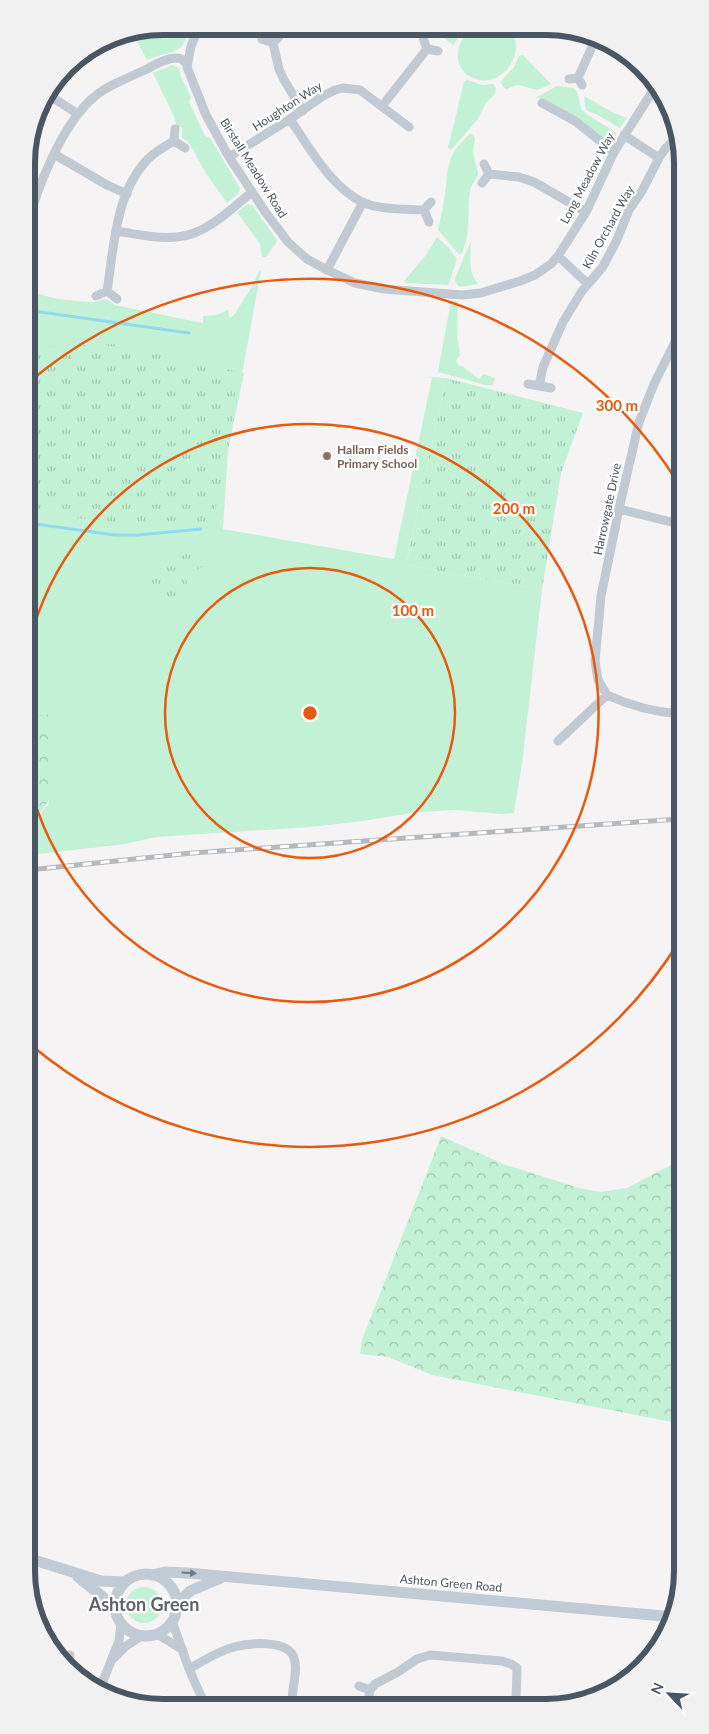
<svg xmlns="http://www.w3.org/2000/svg" width="709" height="1734" font-family="Lato,sans-serif">
  <defs>
    <pattern id="forest-crowns" width="20" height="18" patternUnits="userSpaceOnUse" patternTransform="scale(1.25)"><rect width="20" height="18" fill="#c3f1d5"/><path d="M2 6a3 3 0 1 1 6 0M12 15a3 3 0 1 1 6 0" fill="none" stroke="#a0c6b0"/></pattern>
    <pattern id="park-tufts" width="24" height="20" patternUnits="userSpaceOnUse" patternTransform="scale(1.25)"><rect width="24" height="20" fill="#c3f1d5"/><path d="M3 7l-1-3M5 7V3M7 7l1-3M15 17l-1-3M17 17v-4M19 17l1-3" fill="none" stroke="#a0c6b0"/></pattern>
  </defs>
  <rect width="100%" height="100%" fill="#f5f3f3"/>
  <path fill="#c3f1d5" d="M163 26H189C186 57 169 50 147 60L136 39 135 32Z
    M208 27H250L219 37H214L205 34Z
    M434 28H464L453 46Z
    M471 28H510C516 37 518 47 514 57 495 105 430 71 471 28Z
    M523 55 551 84 537 90 518 85 506 89 503 87 501 83 502 80 514 67 519 56Z
    M172 65 179 68 181 77 191 97 189 102 205 136 210 138 240 188 239 193 227 203 205 172 189 143 182 138V127H177L173 114 153 73Z
    M467 80 482 85 493 84 496 87 495 94 486 103 478 119 451 150 448 148 464 82Z
    M557 86 574 88C580 94 579 103 582 110 583 113 610 128 615 132L616 135 609 145 570 114 537 97Z
    M584 96 612 112 627 118 620 128 596 114 587 111 585 106Z
    M470 134H472L475 138 473 153 478 173C477 180 471 184 470 191 467 211 471 234 462 253L459 254 438 230C440 218 444 206 445 194 449 166 446 155 470 134Z
    M248 204 253 206 277 240 276 243 266 257H262L260 244 237 212Z
    M437 237 447 246 457 259 449 283 448 285 405 283 404 281 426 255Z
    M471 241C471 256 467 272 478 284L459 287 455 282V278Z
    M259 271H261L228 450 223 529 394 559 432 378 429 377 446 378 406 565 542 590 522 764 514 813 502 814 456 810 418 812 363 821 310 827 156 837 125 844 30 855 29 848V828L49 803V714L28 717 27 314H29L32 291C49 299 73 301 92 302 98 302 102 298 108 300 111 301 111 302 114 305L203 323V316L216 315 228 310 230 318 234 315 253 285Z
    M451 301H458L457 335 460 355 456 361 459 366H462L479 379 483 374 495 378 493 385H485L438 372Z
    M126 1605a18 18 0 1 1 36 0a18 18 0 1 1-36 0Z"/>
  <path fill="url(#forest-crowns)" d="M49 714 52 796 29 828 28 717Z
    M441 1136 503 1164 579 1188 600 1192 627 1188 673 1164 681 1162 682 1424 432 1375 388 1357 360 1354 362 1340Z"/>
  <path fill="url(#park-tufts)" d="M112 344 244 373 212 525 104 522 28 511 27 347Z
    M446 378 583 413 561 473 542 590 406 565Z
    M200 549 204 552 208 560C204 569 192 571 184 574L188 585 184 593 177 597 171 605H164L162 599 153 598 152 592 153 589 150 580 164 574 160 564Z"/>
  <g fill="none" stroke-linecap="round" stroke-linejoin="round">
    <path stroke="#90daee" stroke-width="3" d="M33 311 189 333
      M28 523 115 535H138L201 529"/>
    <path stroke="#c1cad2" stroke-width="9" d="M200 26 191 46 187 67 206 115 229 157 266 213 288 242 307 259 327 270 355 283 384 289 462 295 481 293 520 281 535 275 551 264 558 256 586 212 614 152 654 89
      M423 38 427 49 438 51
      M262 39 273 43 281 34
      M273 43 279 69 284 80 303 111
      M578 78 595 40
      M569 79 578 78 582 85
      M47 94 78 114
      M542 103 575 121 614 152
      M382 106 427 49
      M290 119C310 149 335 194 370 205 387 210 406 209 424 210
      M175 129 174 141 185 148
      M624 135 659 158
      M54 154 107 185 127 194
      M229 157 290 119 323 96 335 90 343 88 360 90 409 127
      M489 174 519 177 534 182 586 212
      M482 183 489 174 484 164
      M429 222 424 210 431 202
      M27 229C36 189 62 124 94 97 108 85 128 78 145 70 154 65 171 55 181 59 183 60 185 62 187 64
      M116 231C144 235 175 244 201 230 220 221 236 205 252 192
      M558 256 588 284
      M327 270 363 202
      M27 284 33 287
      M107 291C114 247 115 193 148 159 155 152 165 146 174 141
      M96 296 107 291 117 299
      M528 384 551 388
      M539 386 543 367 563 322 582 291 602 268 616 242 629 210 642 191 659 158 665 149 678 136
      M619 509 679 524
      M607 695 598 680 595 661 601 596 619 509 639 422 654 384 679 334
      M558 741 607 695C631 706 653 712 680 714
      M172 1621 189 1669 205 1705
      M157 1634 183 1650
      M114 1658 126 1646 142 1636
      M69 1669 70 1655
      M189 1669C203 1661 218 1651 234 1647 250 1643 288 1639 294 1658 299 1672 290 1690 293 1704
      M101 1686 119 1641 121 1623
      M359 1686 370 1690
      M368 1704 370 1690 375 1684 398 1672 417 1659 430 1655 502 1661 511 1664 517 1668 516 1703"/>
    <path stroke="#c1cbd6" stroke-width="11" d="M31 1559 101 1581 125 1582
      M115 1605a31 31 0 1 1 62 0a31 31 0 1 1-62 0Z
      M152 1575 165 1572 187 1573 674 1617
      M78 1577 103 1597 115 1610
      M177 1604 190 1591 221 1578"/>
    <g stroke="#b5b8bd" stroke-width="5">
      <path id="rail" d="M29 870 192 853 680 819"/>
    </g>
    <use href="#rail" stroke="#fff" stroke-width="3" stroke-dasharray="9" stroke-linecap="butt"/>
  </g>
  <defs><path id="oneway-solid" d="M-6-.8H1V-3.2L6.5 0L1 3.2V.8H-6Z" transform="scale(1.25)"/></defs>
  <use fill="#6e7984" href="#oneway-solid" transform="translate(189 1573) rotate(4)"/>
  <g fill="none" stroke="#e8590c" stroke-width="2.5">
    <circle cx="310" cy="713" r="145"/>
    <path d="M28 648A289 289 0 1 1 28 778"/>
    <path d="M680 940A434 434 0 0 1 31 1045M28 383A434 434 0 0 1 678 483"/>
  </g>
  <circle fill="#8d6e63" stroke="#fff" stroke-width="2" cx="327" cy="456" r="5"/>
  <g text-anchor="middle" dominant-baseline="central" stroke-width="4.5" stroke-linejoin="round" paint-order="stroke">
    <g font-size="12" fill="#4a5661" stroke="#fff">
      <text transform="translate(287 106) rotate(-33)">Houghton Way</text>
      <text transform="translate(254 168) rotate(58)">Birstall Meadow Road</text>
      <text transform="translate(587 178) rotate(-62)">Long Meadow Way</text>
      <text transform="translate(608 227) rotate(-61)">Kiln Orchard Way</text>
      <text transform="translate(607 509) rotate(-78)">Harrowgate Drive</text>
      <text transform="translate(451 1583) rotate(5)">Ashton Green Road</text>
    </g>
    <g font-size="12" font-weight="bold" fill="#785e54" stroke="#fff" text-anchor="start">
      <text x="337" y="449">Hallam Fields<tspan x="337" dy="14">Primary School</tspan></text>
    </g>
    <g font-size="18" font-weight="bold" fill="#5f6368" stroke="#fff">
      <text x="144" y="1604">Ashton Green</text>
    </g>
  </g>
  <path d="M0 0H709V1734H0ZM163 35H546A128 128 0 0 1 674 163V1571A128 128 0 0 1 546 1699H163A128 128 0 0 1 35 1571V163A128 128 0 0 1 163 35Z" fill="#f1f1f2" fill-rule="evenodd"/>
  <path fill="none" stroke="#4a5661" stroke-width="6" d="M163 35H546A128 128 0 0 1 674 163V1571A128 128 0 0 1 546 1699H163A128 128 0 0 1 35 1571V163A128 128 0 0 1 163 35Z"/>
  <circle cx="310" cy="713" r="8" fill="#e8590c" stroke="#fff" stroke-width="2.5"/>
  <g font-size="15" text-anchor="middle" font-weight="bold" fill="#e8590c" stroke="#fff" stroke-width="4.5" stroke-linejoin="round" paint-order="stroke">
    <text x="617" y="411">300 m</text>
    <text x="514" y="514">200 m</text>
    <text x="413" y="616">100 m</text>
  </g>
  <g transform="translate(669 1694) rotate(295)" stroke="#ffffff" stroke-width="4" paint-order="stroke">
  <path d="M0-4L9 19L0 12L-9 19Z" fill="#4a5661"/>
  <text y="-8" font-size="14" font-weight="bold" text-anchor="middle" fill="#4a5661">N</text>
  </g>
</svg>
